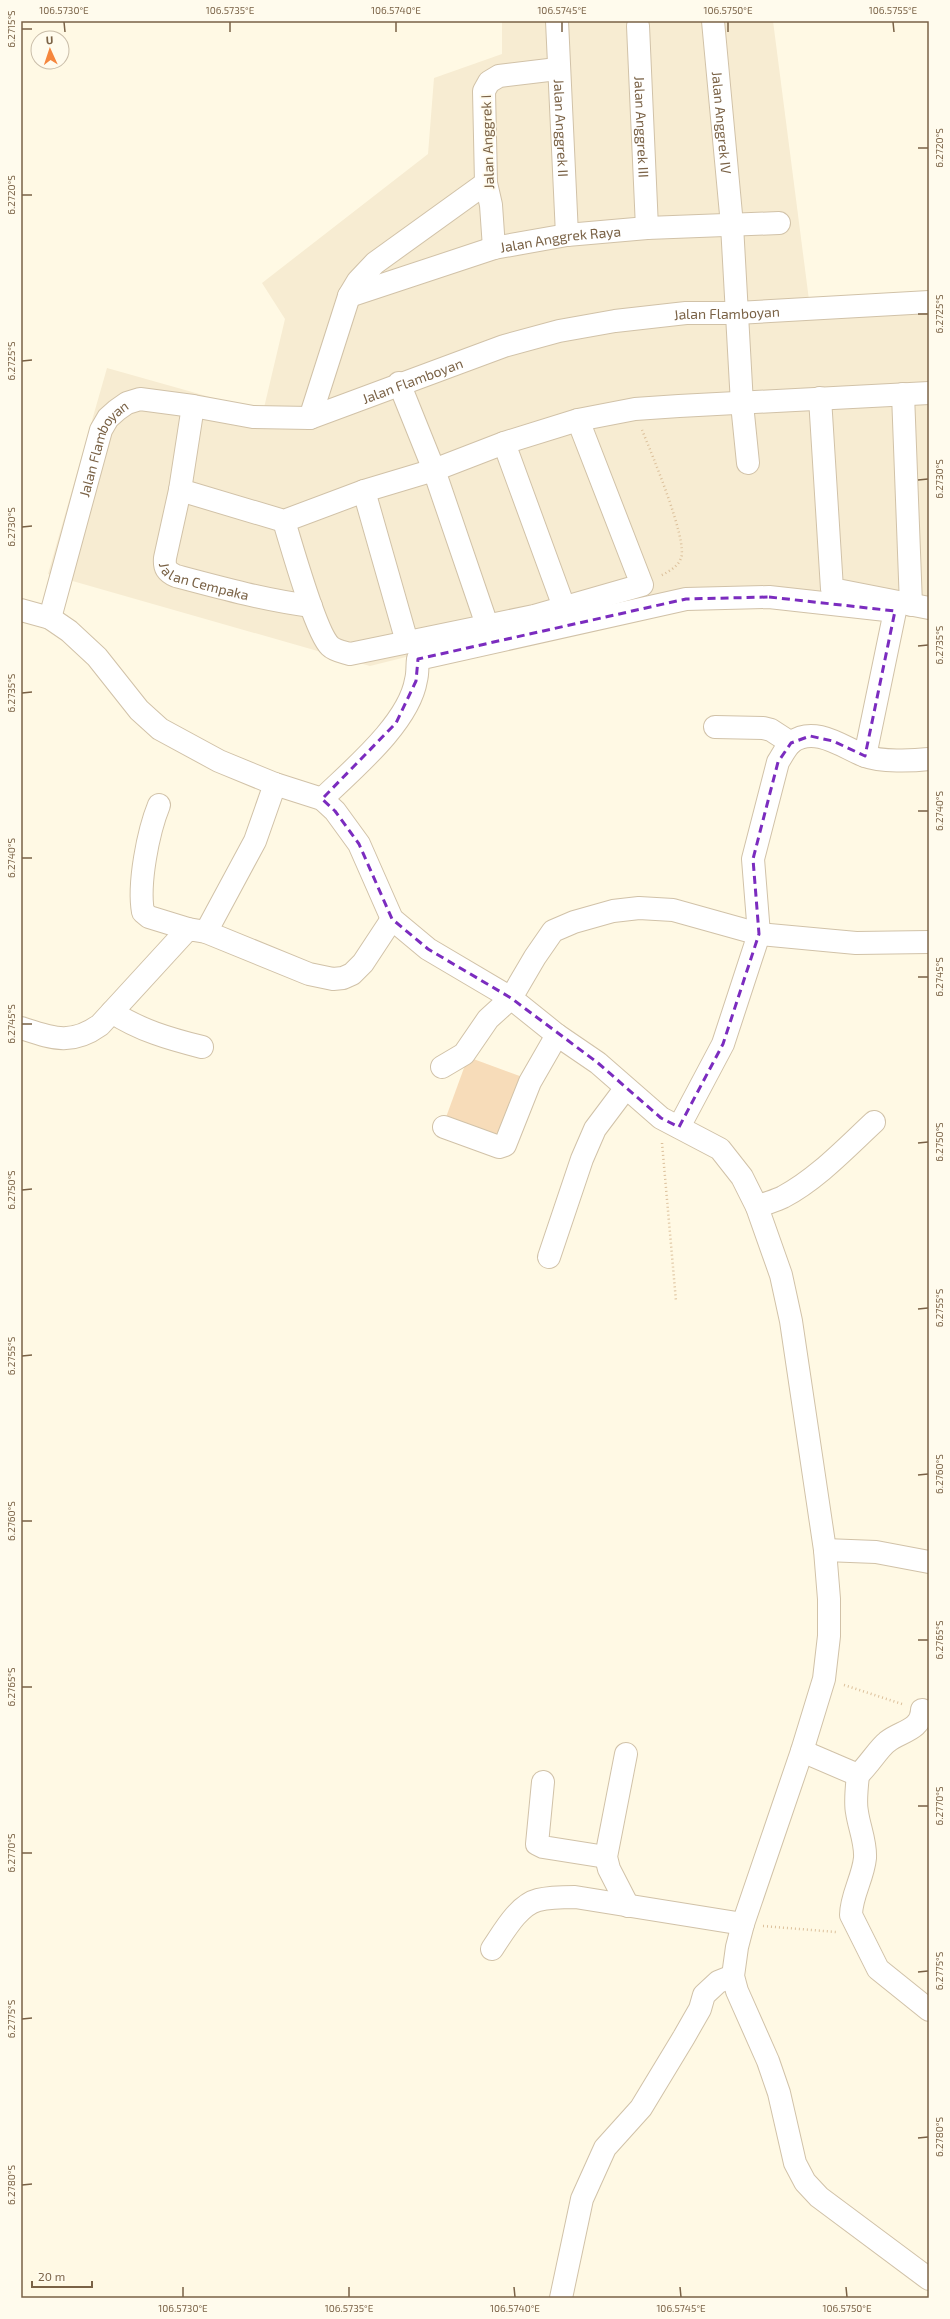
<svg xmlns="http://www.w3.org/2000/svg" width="950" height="2319" font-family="'Exo 2',sans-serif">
  <rect width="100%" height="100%" fill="#fff9e4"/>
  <path fill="#f7ecd2" d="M502 21H773L809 300 929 294V616L913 611 683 588 370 666 48 574 107 368 263 412 285 319 262 283 428 154 434 78 502 54Z"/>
  <path fill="#f7dcb9" d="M468 1057 528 1079 505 1142 445 1120Z"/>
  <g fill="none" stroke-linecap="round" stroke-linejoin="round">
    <g stroke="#d1c2a8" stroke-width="24">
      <g id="minor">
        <path id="s1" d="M557 21 567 235"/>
        <path id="s2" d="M713 21 732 225 742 404 748 463"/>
        <path id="s3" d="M638 26 647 228"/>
        <path d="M494 248 491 205 486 183 484 91 489 82 499 76 557 69"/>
        <path id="s4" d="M349 296 494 248 567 235 647 228 779 223"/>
        <path d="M399 383 434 470 487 625"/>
        <path d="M903 394 911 605"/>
        <path d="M820 398 832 589 929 608"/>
        <path id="s5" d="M193 406 180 490 165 558C164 568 167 572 176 576 221 588 265 600 311 606"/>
        <path d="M310 418 349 296 358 281 375 263 486 183"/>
        <path d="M504 443 564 607"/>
        <path d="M180 490 284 521 364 491 434 470 504 443 578 420 635 409 679 406 929 393"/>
        <path d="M364 491 407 642"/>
        <path d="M284 521C291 544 316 633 330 646 335 651 344 652 350 654L534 616 642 585 578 420"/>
        <path d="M21 610 50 618 69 631 97 657 139 710 160 729 219 761 275 784 322 799 335 811 359 844 392 919 428 949 511 998 557 1035 598 1063 661 1118 720 1149 742 1177 757 1207 781 1275 791 1321 825 1550 829 1599V1636L824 1679 802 1751 743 1924 737 1947 733 1976 737 1991 768 2061 779 2093 795 2163 805 2182 819 2197 929 2279"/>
        <path id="s6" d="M50 618 101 430 108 418 117 410 127 403 140 399 193 406 253 417 310 418 504 346 559 331 615 321 686 313H737L929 302"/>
        <path d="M715 727 763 728 771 730 791 743"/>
        <path d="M322 799C352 770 409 723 416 680 418 673 417 666 418 659L686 599 769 597 895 611 865 756"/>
        <path d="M159 805C148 832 138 884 143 912L149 917 188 929"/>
        <path d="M206 932 255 841 275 784"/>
        <path d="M112 1012C139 1030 170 1039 202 1047"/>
        <path d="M21 1028C52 1038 71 1046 100 1025L188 929 206 932 309 974 333 979 343 978 352 974 363 963 392 919"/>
        <path d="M442 1067 464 1054 488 1019 511 998 535 957 553 931 574 922 613 911 639 908 673 910 759 934 856 943 929 942"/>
        <path d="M444 1127 499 1147 505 1145 530 1082 557 1035"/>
        <path d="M679 1127 723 1044 759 934 753 859 778 762C782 756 786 747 792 742 815 725 844 748 865 756 881 762 912 761 929 759"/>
        <path d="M757 1207C766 1203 775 1201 783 1197 817 1179 846 1148 874 1122"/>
        <path d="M549 1257 582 1159 595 1129 625 1089"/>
        <path d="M825 1550 876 1552 929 1562"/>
        <path d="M802 1751 858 1775C868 1766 879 1748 887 1742 900 1731 921 1731 922 1710"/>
        <path d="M626 1754 606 1857 609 1869 628 1906"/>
        <path d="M858 1775C857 1784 855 1803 857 1812 859 1827 866 1842 865 1858 863 1878 851 1896 851 1915L878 1969 929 2010"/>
        <path d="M543 1782 537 1844 543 1847 606 1857"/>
        <path d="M492 1949C503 1933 518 1905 538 1900 550 1897 563 1897 575 1897L743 1924"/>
        <path d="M561 2298 582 2199 605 2148 641 2108 684 2037 700 2009 704 1995 718 1982 733 1976"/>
      </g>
    </g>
    <path stroke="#dcc09b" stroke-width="2.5" stroke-dasharray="1 3" stroke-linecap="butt" d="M642 430C651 452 688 540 681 558 678 567 668 572 660 576
      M662 1143 676 1301
      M844 1685 902 1704
      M763 1926 836 1932"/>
    <use href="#minor" stroke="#fff" stroke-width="22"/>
  </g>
  <path fill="none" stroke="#7b2cbf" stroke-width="3" stroke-dasharray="8 5" stroke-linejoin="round" d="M769 597 895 611 865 756 833 741 810 736 791 743 778 762 753 859 759 934 723 1044 679 1127 661 1118 598 1063 511 998 428 949 392 919 359 844 335 811 322 799 396 723 416 681 418 659 686 599Z"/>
  <path fill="none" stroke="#7a6246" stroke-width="1.5" d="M64 22 65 32M230 22V32M396 22V32M562 22V32M728 22V32M893 22 894 32M22 29H32M918 148H928M22 195H32M918 314H928M22 361 32 360M918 480 928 479M22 527 32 526M918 646 928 645M22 693 32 692M918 811H928M22 858H32M918 977H928M22 1024H32M918 1143 928 1142M22 1190 32 1189M918 1309 928 1308M22 1356 32 1355M918 1475 928 1474M22 1521H32M918 1640H928M22 1687H32M918 1806H928M22 1853H32M918 1972 928 1971M22 2019 32 2018M918 2138 928 2137M22 2185 32 2184M183 2287V2297M349 2287V2297M514 2287 515 2297M680 2287 681 2297M846 2287 847 2297"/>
  <g text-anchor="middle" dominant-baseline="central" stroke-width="3.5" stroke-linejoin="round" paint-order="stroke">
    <g font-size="14" fill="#7a6246" stroke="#fffbed">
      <text stroke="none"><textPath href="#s2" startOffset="102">Jalan Anggrek IV</textPath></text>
      <text stroke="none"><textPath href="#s3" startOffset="101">Jalan Anggrek III</textPath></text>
      <text stroke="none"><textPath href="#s1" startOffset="107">Jalan Anggrek II</textPath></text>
      <text transform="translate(487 142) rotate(-92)">Jalan Anggrek I</text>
      <text stroke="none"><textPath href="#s4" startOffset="220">Jalan Anggrek Raya</textPath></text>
      <text stroke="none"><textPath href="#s6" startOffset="851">Jalan Flamboyan</textPath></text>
      <text stroke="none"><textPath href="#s6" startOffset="527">Jalan Flamboyan</textPath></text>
      <text stroke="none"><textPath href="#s6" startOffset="179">Jalan Flamboyan</textPath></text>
      <text stroke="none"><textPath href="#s5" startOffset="206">Jalan Cempaka</textPath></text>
    </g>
  </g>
  <rect width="950" height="2319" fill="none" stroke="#fffbed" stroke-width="44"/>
  <g transform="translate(50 50) rotate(357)"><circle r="19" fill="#fffbed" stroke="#cabeaa"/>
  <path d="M0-3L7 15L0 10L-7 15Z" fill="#f5863d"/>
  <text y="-6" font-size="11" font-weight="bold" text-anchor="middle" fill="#7a6246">U</text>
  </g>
  <path d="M32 2281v6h60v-6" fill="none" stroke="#7a6246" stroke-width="2"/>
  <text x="38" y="2281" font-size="12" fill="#7a6246" stroke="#fffbed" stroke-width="3" paint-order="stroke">20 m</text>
  <rect x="22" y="22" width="906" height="2275" fill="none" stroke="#7a6246" stroke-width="1.5"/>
  <g font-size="10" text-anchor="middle" fill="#7a6246">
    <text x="64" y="14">106.5730°E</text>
    <text x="230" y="14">106.5735°E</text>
    <text x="396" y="14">106.5740°E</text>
    <text x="562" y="14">106.5745°E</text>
    <text x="728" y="14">106.5750°E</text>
    <text x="893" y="14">106.5755°E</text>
    <text transform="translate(11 29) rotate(-90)" y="4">6.2715°S</text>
    <text transform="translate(939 148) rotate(-90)" y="4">6.2720°S</text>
    <text transform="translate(11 195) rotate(-90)" y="4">6.2720°S</text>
    <text transform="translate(939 314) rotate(-90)" y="4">6.2725°S</text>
    <text transform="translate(11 361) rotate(-90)" y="4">6.2725°S</text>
    <text transform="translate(939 479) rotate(-90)" y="4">6.2730°S</text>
    <text transform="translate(11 527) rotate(-90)" y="4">6.2730°S</text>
    <text transform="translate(939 645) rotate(-90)" y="4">6.2735°S</text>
    <text transform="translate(11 693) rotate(-90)" y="4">6.2735°S</text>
    <text transform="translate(939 811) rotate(-90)" y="4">6.2740°S</text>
    <text transform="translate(11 858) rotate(-90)" y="4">6.2740°S</text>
    <text transform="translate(939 977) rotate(-90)" y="4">6.2745°S</text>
    <text transform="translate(11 1024) rotate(-90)" y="4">6.2745°S</text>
    <text transform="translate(939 1142) rotate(-90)" y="4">6.2750°S</text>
    <text transform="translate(11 1190) rotate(-90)" y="4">6.2750°S</text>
    <text transform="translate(939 1308) rotate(-90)" y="4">6.2755°S</text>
    <text transform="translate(11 1356) rotate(-90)" y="4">6.2755°S</text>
    <text transform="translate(939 1474) rotate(-90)" y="4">6.2760°S</text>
    <text transform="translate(11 1521) rotate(-90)" y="4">6.2760°S</text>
    <text transform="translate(939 1640) rotate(-90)" y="4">6.2765°S</text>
    <text transform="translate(11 1687) rotate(-90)" y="4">6.2765°S</text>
    <text transform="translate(939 1806) rotate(-90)" y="4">6.2770°S</text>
    <text transform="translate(11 1853) rotate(-90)" y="4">6.2770°S</text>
    <text transform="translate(939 1971) rotate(-90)" y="4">6.2775°S</text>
    <text transform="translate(11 2019) rotate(-90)" y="4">6.2775°S</text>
    <text transform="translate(939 2137) rotate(-90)" y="4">6.2780°S</text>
    <text transform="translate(11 2185) rotate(-90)" y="4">6.2780°S</text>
    <text x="183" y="2312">106.5730°E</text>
    <text x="349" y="2312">106.5735°E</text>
    <text x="515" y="2312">106.5740°E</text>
    <text x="681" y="2312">106.5745°E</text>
    <text x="847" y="2312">106.5750°E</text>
  </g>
</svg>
